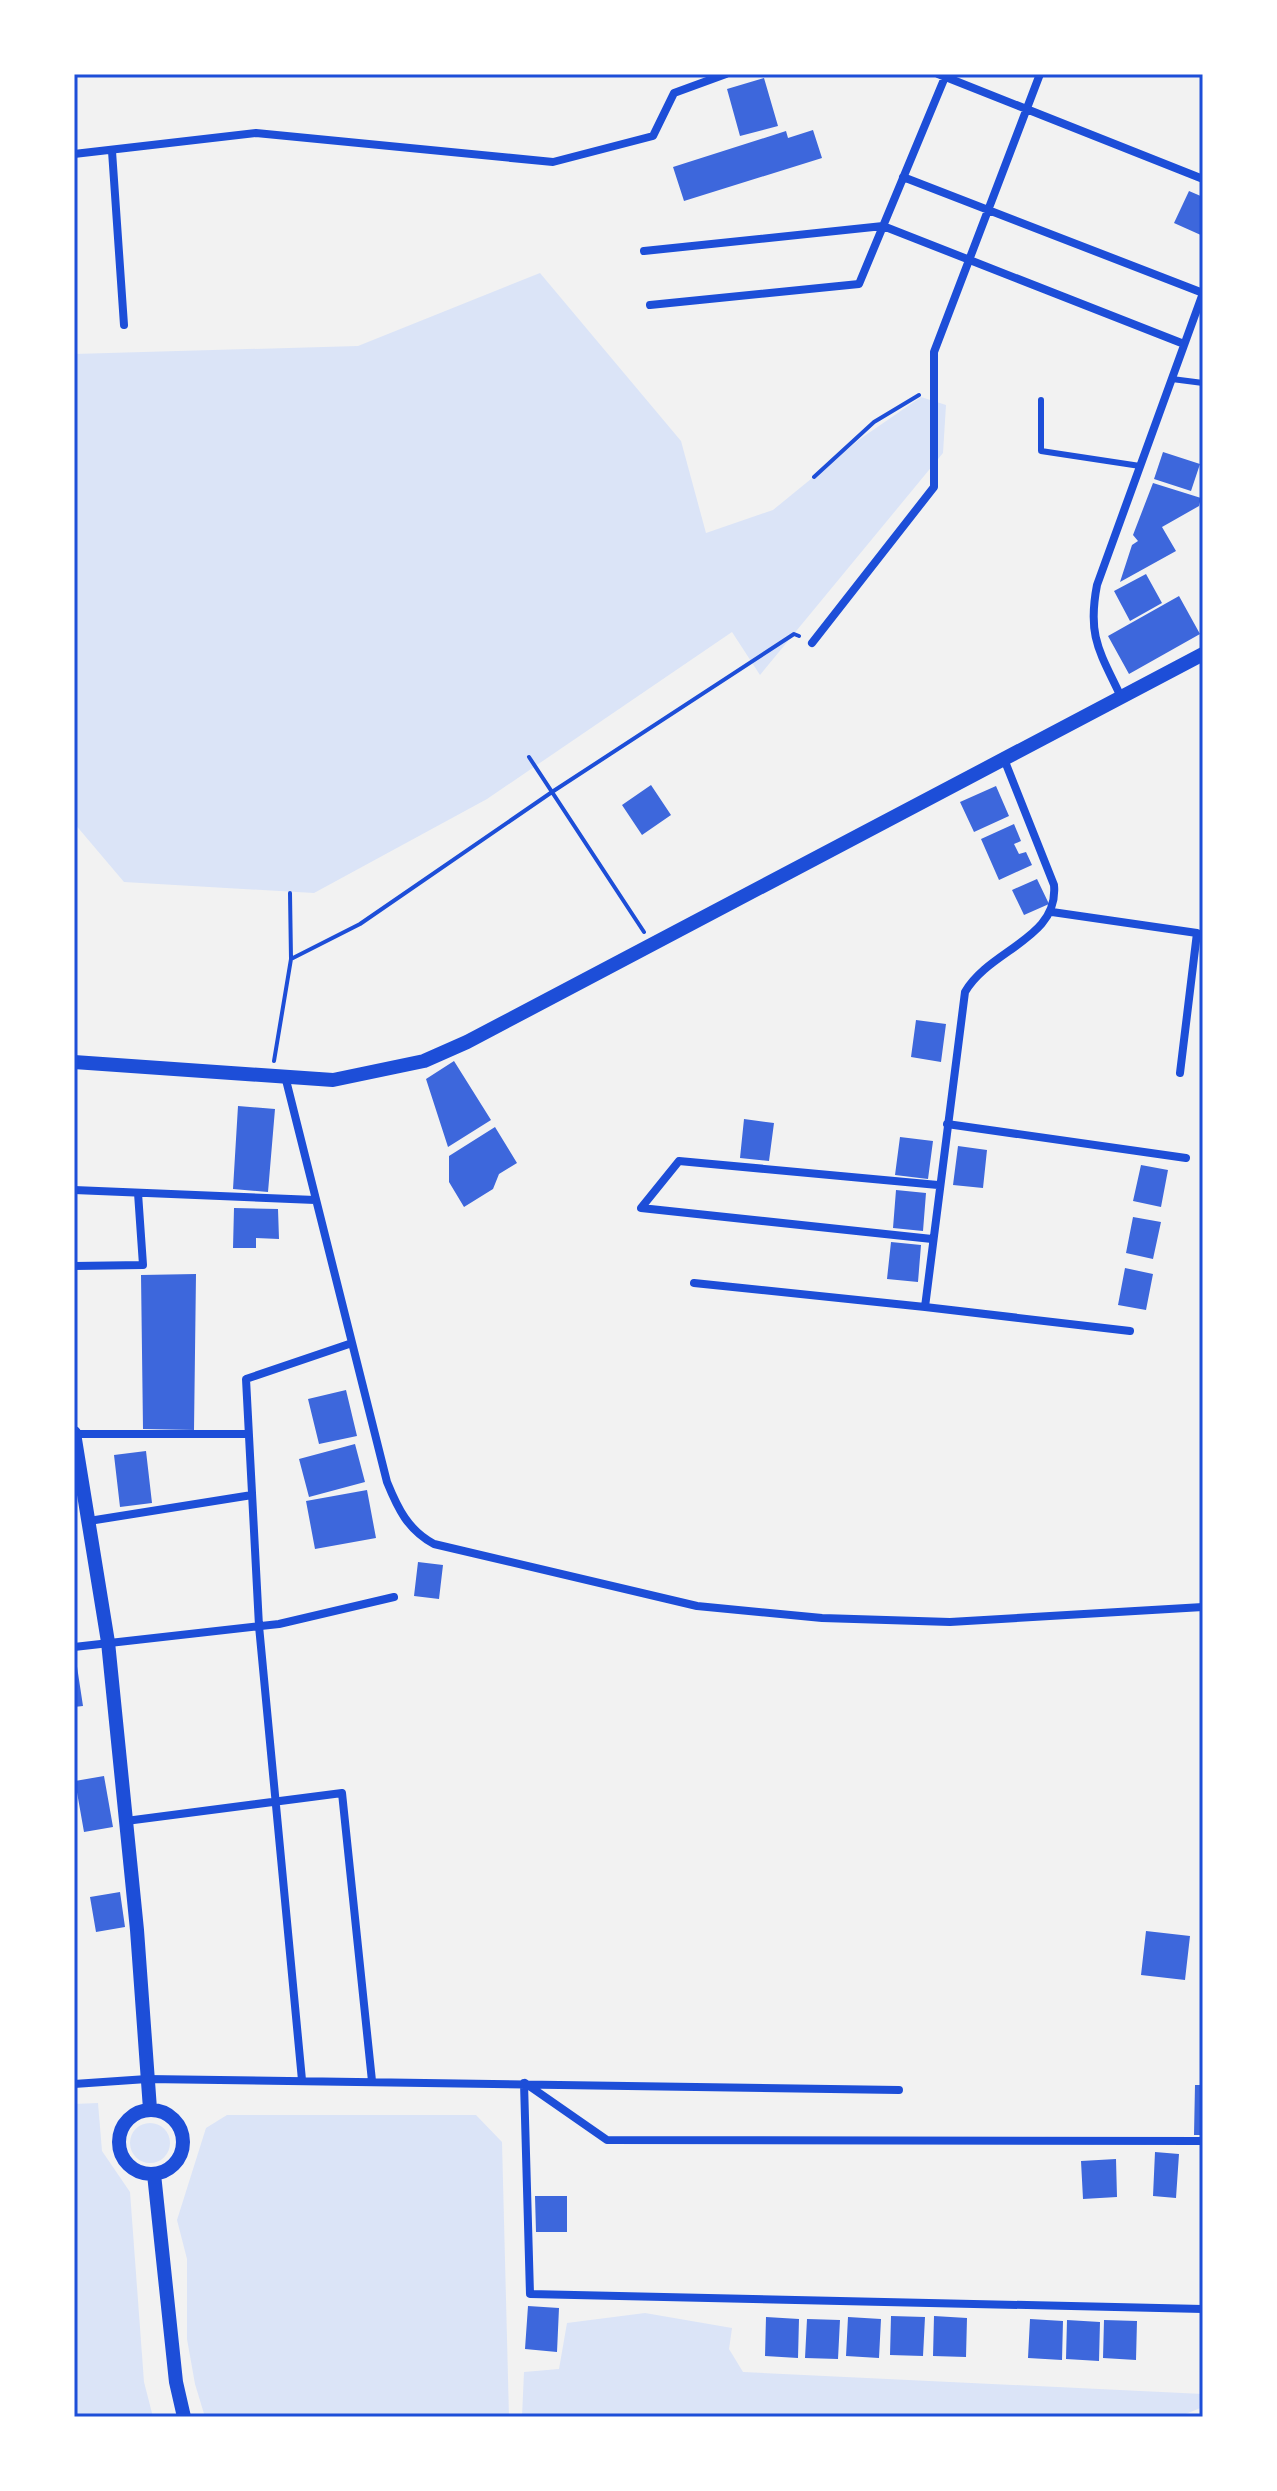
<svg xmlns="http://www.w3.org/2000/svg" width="1277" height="2491" font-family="Rubik,sans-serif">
  <rect width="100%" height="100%" fill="#f2f2f2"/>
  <path fill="#dbe4f7" d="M540 273 681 441 706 533 773 510 860 439 921 397 946 405 943 453 760 675 732 632 487 799 314 893 124 882 74 823V354L358 346Z
    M98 2103 102 2151 130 2192 144 2382 153 2417H74V2104Z
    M227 2115H476L502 2142 509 2417H205L195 2384 187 2339V2259L177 2220 206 2128Z
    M130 2143a20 20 0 1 1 40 0a20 20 0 1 1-40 0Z
    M645 2313 732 2328 729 2349 743 2372 1203 2394V2407L1178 2417H522L524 2372 559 2369 567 2323Z"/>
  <path fill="#3d67dc" d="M764 78 778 126 740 136 727 89Z
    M813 130 822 158 684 201 673 167 786 131 788 138Z
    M1189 191 1203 197V236L1174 223Z
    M1163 452 1200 464 1191 491 1154 479Z
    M1153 483 1201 498 1199 506 1162 527 1176 551 1120 582 1132 545 1138 541 1133 535Z
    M1146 574 1162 603 1130 621 1114 591Z
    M1179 596 1200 634 1129 674 1108 636Z
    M651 785 671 815 642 835 622 805Z
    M996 786 1009 816 974 832 960 802Z
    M1014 824 1021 841 1014 844 1019 854 1026 852 1032 865 999 880 981 839Z
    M1037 879 1049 904 1024 915 1012 890Z
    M916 1020 946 1024 941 1062 911 1057Z
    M454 1061 491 1120 448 1147 426 1079Z
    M238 1106 275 1109 268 1192 233 1189Z
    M744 1119 774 1123 769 1161 740 1158Z
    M495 1127 517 1163 499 1174 493 1189 464 1207 449 1182V1156Z
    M900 1137 933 1141 928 1179 895 1175Z
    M958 1146 987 1150 983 1188 953 1185Z
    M1141 1165 1168 1170 1161 1207 1133 1201Z
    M896 1190 926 1193 923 1231 893 1228Z
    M234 1208 278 1209 279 1239 256 1238V1248H233Z
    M1133 1217 1161 1222 1153 1259 1126 1253Z
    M891 1242 921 1245 918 1282 887 1279Z
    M1125 1268 1153 1274 1146 1310 1118 1305Z
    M196 1274 194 1430 143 1429 141 1275Z
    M346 1390 357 1436 319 1444 308 1399Z
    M355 1444 365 1482 309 1497 299 1459Z
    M146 1451 152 1503 120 1507 114 1455Z
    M367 1490 376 1538 315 1549 306 1501Z
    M418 1562 443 1565 439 1599 414 1596Z
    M76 1660 83 1706 74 1707V1661Z
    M104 1776 113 1827 84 1832 75 1781Z
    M120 1892 125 1927 96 1932 90 1897Z
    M1146 1931 1190 1936 1185 1980 1141 1975Z
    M1195 2085H1203V2135H1194Z
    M1155 2152 1179 2154 1176 2198 1153 2196Z
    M1116 2159 1117 2197 1083 2199 1081 2161Z
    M535 2196H567V2232H536Z
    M528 2306 559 2308 557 2352 525 2349Z
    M891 2316 925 2317 923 2356 890 2355Z
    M934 2316 967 2318 966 2357 933 2356Z
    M766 2317 799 2319 798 2358 765 2356Z
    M848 2317 881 2319 879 2358 846 2356Z
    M807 2319 840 2320 838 2359 805 2358Z
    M1030 2319 1063 2321 1062 2360 1028 2358Z
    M1067 2320 1100 2322 1099 2361 1066 2359Z
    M1104 2320 1137 2321 1136 2360 1103 2358Z"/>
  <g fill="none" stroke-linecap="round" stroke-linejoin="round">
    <path stroke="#1d4ed8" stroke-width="4" d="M814 477 874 422 919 395
      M529 757 644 932
      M291 959 360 924 552 792 794 634 799 636
      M274 1061 291 959 290 893"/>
    <path stroke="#1d4ed8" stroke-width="6" d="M1172 379 1203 383
      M1041 400V451L1140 466"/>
    <path stroke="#1d4ed8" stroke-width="8" d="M938 74 1203 179
      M112 151 124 325
      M74 154 256 133 553 162 653 136 674 93 726 74
      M903 177 1203 293
      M644 251 883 226 1184 344
      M650 305 859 284 945 77
      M812 643 934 487V352L1040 74
      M1121 697C1100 652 1087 637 1097 585L1203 293
      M1052 912 1197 933 1180 1073
      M286 1080 387 1482C398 1509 408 1530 434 1544L697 1606 822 1618 950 1622 1203 1607
      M947 1124 1186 1158
      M74 1190 315 1200
      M932 1239 641 1208 679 1161 938 1185
      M74 1266 143 1265 138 1193
      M694 1283 925 1307 965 992C990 949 1059 939 1054 885L1004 759
      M925 1307 1130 1331
      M74 1434H248
      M89 1521 252 1495
      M74 1647 279 1624 394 1597
      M126 1821 342 1793 372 2081
      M302 2080 259 1626 246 1379 352 1343
      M524 2083 530 2294 1203 2309
      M525 2083 607 2140 1203 2141
      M74 2084 147 2079 899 2090"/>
    <path stroke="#1d4ed8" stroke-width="14" d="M74 1062 333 1080 424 1061 467 1042 1203 654
      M74 1433 108 1642 137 1930 150 2109
      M119 2142a32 32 0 1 1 64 0a32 32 0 1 1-64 0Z
      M154 2174 176 2382 184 2417"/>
  </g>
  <rect width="1277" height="2491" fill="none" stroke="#ffffff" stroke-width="152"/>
  <rect x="76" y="76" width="1125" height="2339" fill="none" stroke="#1d4ed8" stroke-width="3"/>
</svg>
